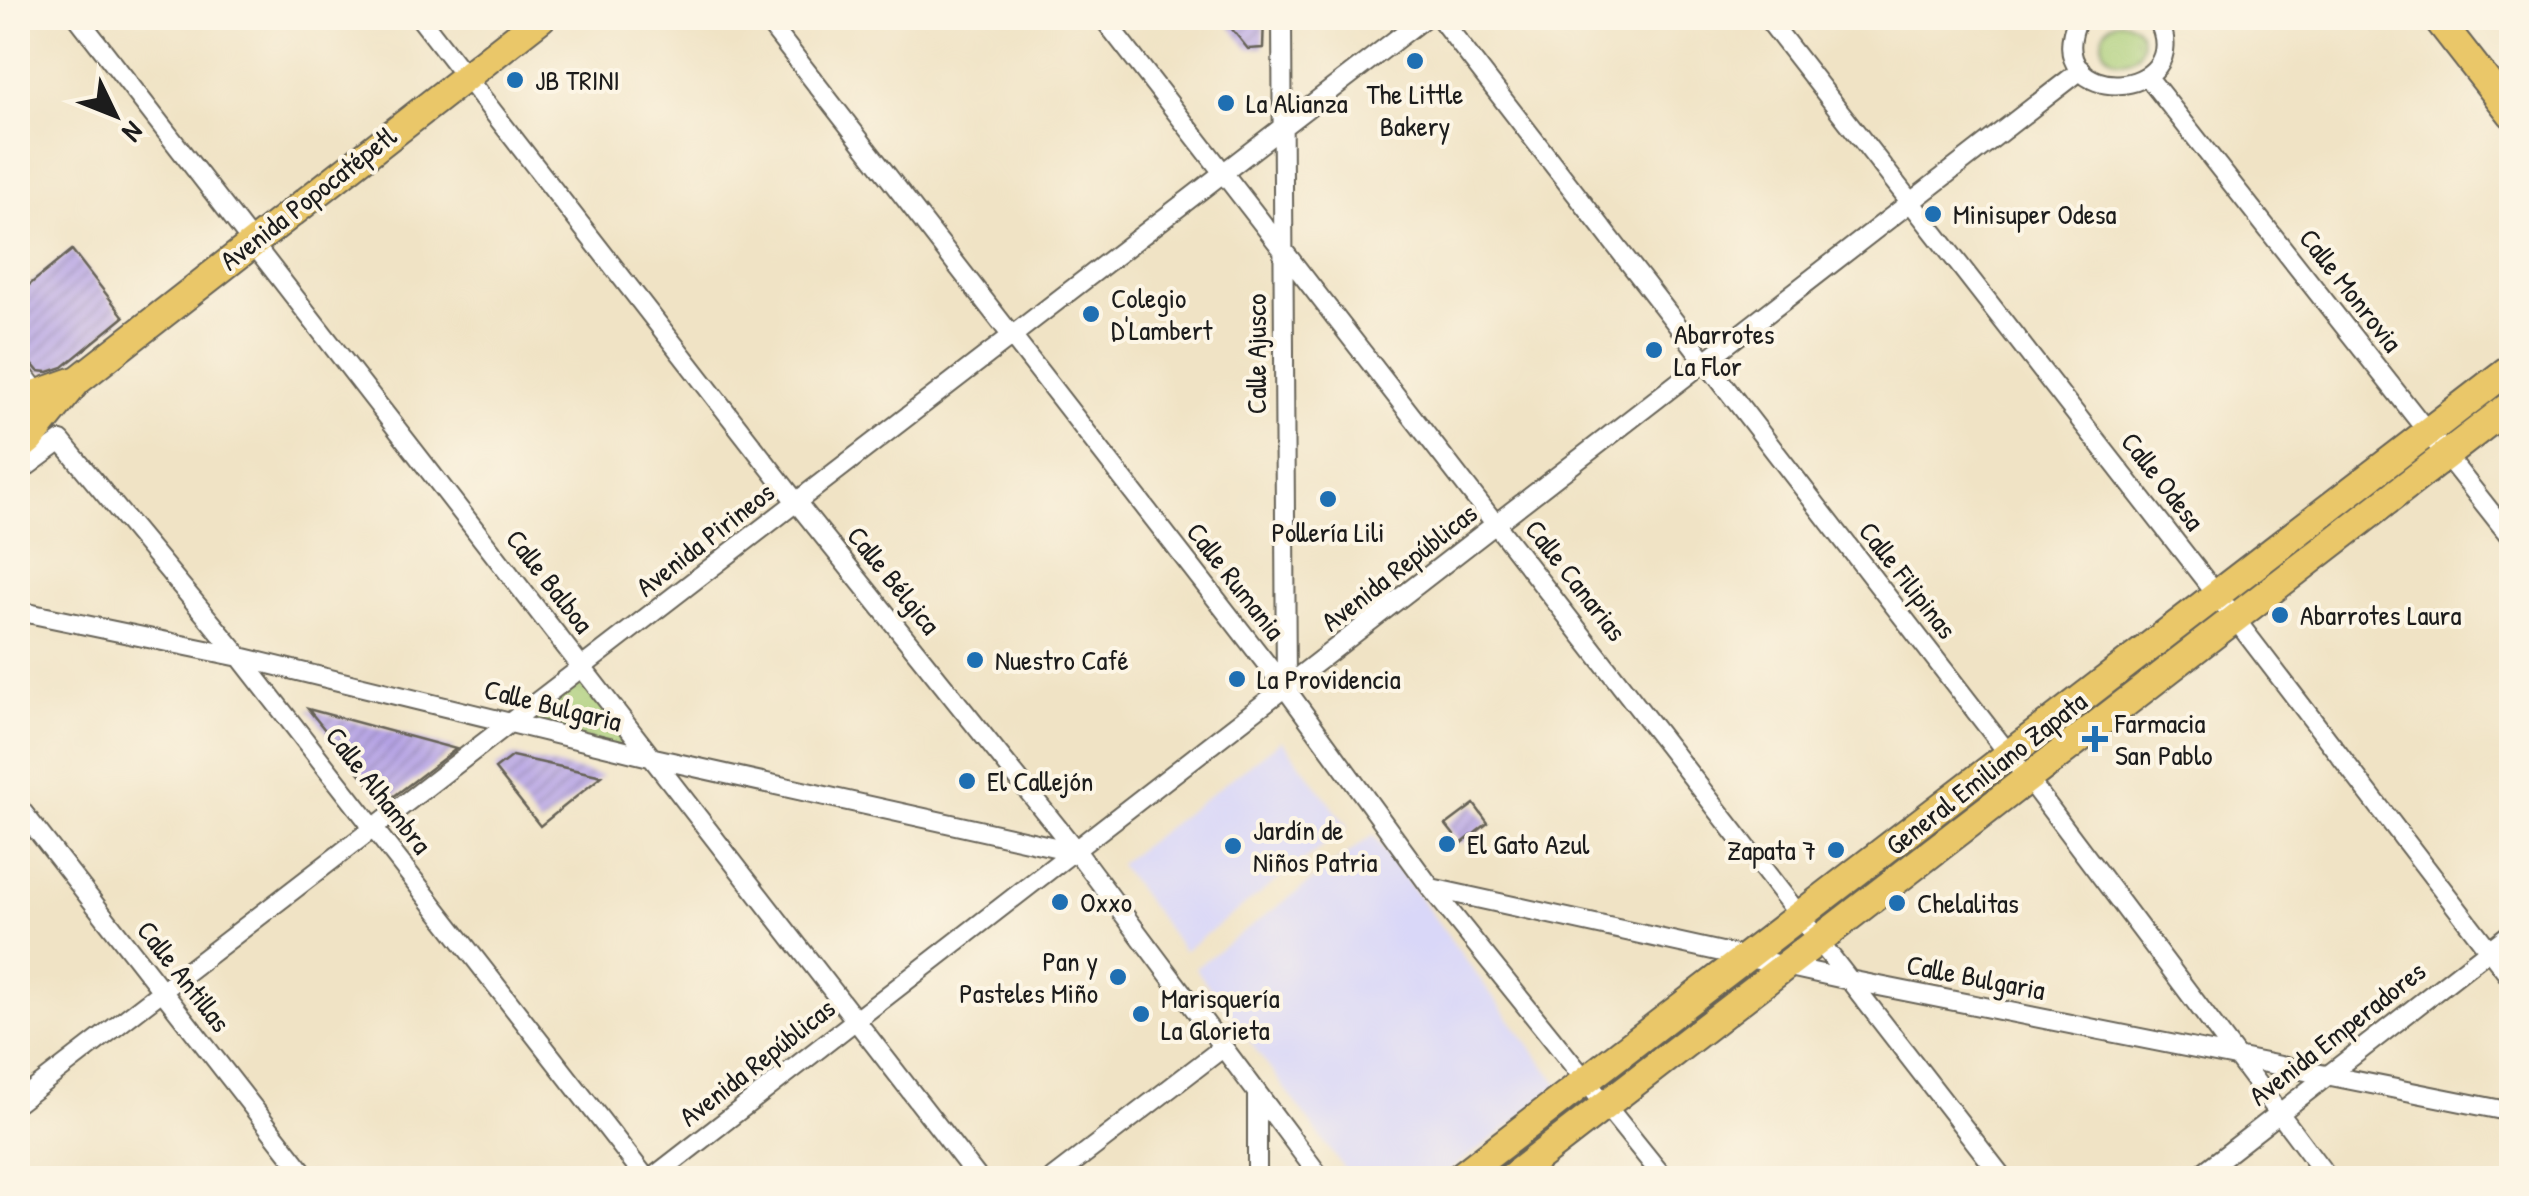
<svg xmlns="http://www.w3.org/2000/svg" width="2529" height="1196" font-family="'Patrick Hand',sans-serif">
  <defs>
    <pattern id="grass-tufts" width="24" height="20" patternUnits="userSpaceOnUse" patternTransform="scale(2.5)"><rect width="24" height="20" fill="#a8cc76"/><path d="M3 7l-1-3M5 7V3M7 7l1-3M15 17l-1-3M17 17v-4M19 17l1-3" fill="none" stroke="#90af66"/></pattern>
    <pattern id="building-hatch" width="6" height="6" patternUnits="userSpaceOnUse" patternTransform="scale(2.5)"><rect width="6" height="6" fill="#b19ee5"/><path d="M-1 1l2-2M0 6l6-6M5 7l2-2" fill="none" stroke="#8f80b9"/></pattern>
  </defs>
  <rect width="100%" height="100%" fill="#fcf5e5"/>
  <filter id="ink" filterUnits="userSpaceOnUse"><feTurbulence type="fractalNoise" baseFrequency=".01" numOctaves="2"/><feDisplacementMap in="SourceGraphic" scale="20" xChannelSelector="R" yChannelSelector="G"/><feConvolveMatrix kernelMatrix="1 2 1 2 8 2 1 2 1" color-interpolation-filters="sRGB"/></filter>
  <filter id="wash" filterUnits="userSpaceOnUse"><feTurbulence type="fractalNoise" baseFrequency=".0048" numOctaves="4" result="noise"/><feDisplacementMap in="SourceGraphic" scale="40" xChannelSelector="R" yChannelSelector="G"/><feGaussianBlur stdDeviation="2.25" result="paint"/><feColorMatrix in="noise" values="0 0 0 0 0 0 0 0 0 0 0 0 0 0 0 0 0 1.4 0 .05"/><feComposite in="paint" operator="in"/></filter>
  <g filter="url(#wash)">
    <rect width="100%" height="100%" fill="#f0e3c5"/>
    <path fill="#d9d7f8" d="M1282 740 1348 827 1184 951 1119 864Z
      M1373 835 1561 1088 1439 1178H1351L1195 968Z"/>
    <path fill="url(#grass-tufts)" stroke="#627449" stroke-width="2.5" d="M2102 41a20 20 0 1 1 40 0a20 20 0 1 1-40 0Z
      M585 670 653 758 512 723Z"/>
    <g id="blocks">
      <path fill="url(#building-hatch)" d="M1223 18H1264L1263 48 1248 49Z
        M72 250 124 317 63 367 48 372 38 371 18 347V294Z
        M308 709 456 749 389 800 381 799Z
        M512 756 602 776 540 826 495 769Z
        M1474 804 1488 823 1461 844 1446 825Z"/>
    </g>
  </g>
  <g filter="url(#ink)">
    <use href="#blocks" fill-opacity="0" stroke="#666257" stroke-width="2.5"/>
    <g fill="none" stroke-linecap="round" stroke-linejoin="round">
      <g stroke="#666257" stroke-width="22">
        <path id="street" d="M78 18 978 1178
          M420 18 797 503 1077 852 1321 1178
          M765 18 1286 689 1431 888 1664 1178
          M1103 18 2003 1178
          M1282 18 1286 689
          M1440 18 2028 779 2328 1178
          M1767 18 2216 594 2512 980
          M2078 18C2037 112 2201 101 2157 18
          M2147 76 2512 539
          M18 367 42 399
          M18 473 61 441 240 657 646 1178
          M18 611 240 657 654 758 1077 852
          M18 806 308 1178
          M1431 888 1849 980 2512 1112
          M18 1102 1424 18
          M652 1178 2081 70
          M1053 1178 1221 1049
          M1257 1178V1096
          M2196 1178 2512 932"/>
      </g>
      <g stroke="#666257" stroke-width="32">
        <path id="primary" d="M2437 18 2512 114
          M18 406 38 394 75 381
          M18 449 30 439 77 381 541 18
          M1459 1178 2512 367
          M1511 1178 2512 404"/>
      </g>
      <use href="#street" stroke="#fff" stroke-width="18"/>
      <use href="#primary" stroke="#eac769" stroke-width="28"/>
    </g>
  </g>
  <g fill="#1f6fb2" stroke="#fcf5e5" stroke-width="4">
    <circle cx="1415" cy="61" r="10"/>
    <circle cx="515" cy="80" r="10"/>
    <circle cx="1226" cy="103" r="10"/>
    <circle cx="1933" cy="214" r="10"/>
    <circle cx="1091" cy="314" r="10"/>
    <circle cx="1654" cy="350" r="10"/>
    <circle cx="1328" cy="499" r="10"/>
    <circle cx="2280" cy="615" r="10"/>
    <circle cx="975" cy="660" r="10"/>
    <circle cx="1237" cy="679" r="10"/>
    <path d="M2090 724h10v10h10v10h-10v10h-10v-10h-10v-10h10z"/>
    <circle cx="967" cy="781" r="10"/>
    <circle cx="1447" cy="844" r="10"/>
    <circle cx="1233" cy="846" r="10"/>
    <circle cx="1836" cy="850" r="10"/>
    <circle cx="1060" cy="902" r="10"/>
    <circle cx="1897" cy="903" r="10"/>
    <circle cx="1118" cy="977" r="10"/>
    <circle cx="1141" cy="1014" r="10"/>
  </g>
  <g text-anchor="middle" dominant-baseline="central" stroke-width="8" stroke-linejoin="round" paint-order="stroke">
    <g font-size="28" fill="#1c1c1c" stroke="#fcf5e5" text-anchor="start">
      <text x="535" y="80">JB TRINI</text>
      <text x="1415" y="94" text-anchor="middle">The Little<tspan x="1415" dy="32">Bakery</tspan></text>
      <text x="1246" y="103">La Alianza</text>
      <text x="1953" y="214">Minisuper Odesa</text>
      <text x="1111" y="298">Colegio<tspan x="1111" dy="32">D'Lambert</tspan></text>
      <text x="1674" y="334">Abarrotes<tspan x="1674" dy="32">La Flor</tspan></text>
      <text x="1328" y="532" text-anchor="middle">Pollería Lili</text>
      <text x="2300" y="615">Abarrotes Laura</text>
      <text x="995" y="660">Nuestro Café</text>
      <text x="1257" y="679">La Providencia</text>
      <text x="2115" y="723">Farmacia<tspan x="2115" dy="32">San Pablo</tspan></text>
      <text x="987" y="781">El Callejón</text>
      <text x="1253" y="830">Jardín de<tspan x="1253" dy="32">Niños Patria</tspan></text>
      <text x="1467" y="844">El Gato Azul</text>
      <text x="1816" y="850" text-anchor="end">Zapata 7</text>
      <text x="1080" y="902">Oxxo</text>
      <text x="1917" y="903">Chelalitas</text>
      <text x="1098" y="961" text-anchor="end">Pan y<tspan x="1098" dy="32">Pasteles Miño</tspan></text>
      <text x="1161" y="998">Marisquería<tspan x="1161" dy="32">La Glorieta</tspan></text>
    </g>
    <g font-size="28" fill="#1c1c1c" stroke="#fcf5e5">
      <text transform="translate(308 198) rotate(-38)">Avenida Popocatépetl</text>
      <text transform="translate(2351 290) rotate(52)">Calle Monrovia</text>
      <text transform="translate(1256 354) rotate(-90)">Calle Ajusco</text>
      <text transform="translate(2163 481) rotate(52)">Calle Odesa</text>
      <text transform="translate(705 539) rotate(-38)">Avenida Pirineos</text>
      <text transform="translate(1399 567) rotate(-38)">Avenida Repúblicas</text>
      <text transform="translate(894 580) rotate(51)">Calle Bélgica</text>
      <text transform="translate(1576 580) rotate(52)">Calle Canarias</text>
      <text transform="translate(1908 580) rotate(52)">Calle Filipinas</text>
      <text transform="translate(550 581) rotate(52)">Calle Balboa</text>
      <text transform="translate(1236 581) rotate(52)">Calle Rumania</text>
      <text transform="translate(553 705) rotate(14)">Calle Bulgaria</text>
      <text transform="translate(1986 773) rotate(-38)">General Emiliano Zapata</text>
      <text transform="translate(379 790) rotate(52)">Calle Alhambra</text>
      <text transform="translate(184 976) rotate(52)">Calle Antillas</text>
      <text transform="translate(1976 977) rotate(11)">Calle Bulgaria</text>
      <text transform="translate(2337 1033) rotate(-38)">Avenida Emperadores</text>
      <text transform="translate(757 1062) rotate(-38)">Avenida Repúblicas</text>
    </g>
  </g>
  <rect width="2529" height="1196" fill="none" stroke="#fcf5e5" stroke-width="60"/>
  <g transform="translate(115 115) rotate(133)" stroke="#fcf5e5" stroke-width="8" paint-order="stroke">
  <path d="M0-8L18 38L0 25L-18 38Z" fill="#1c1c1c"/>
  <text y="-15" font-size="28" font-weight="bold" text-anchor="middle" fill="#1c1c1c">N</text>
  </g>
</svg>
